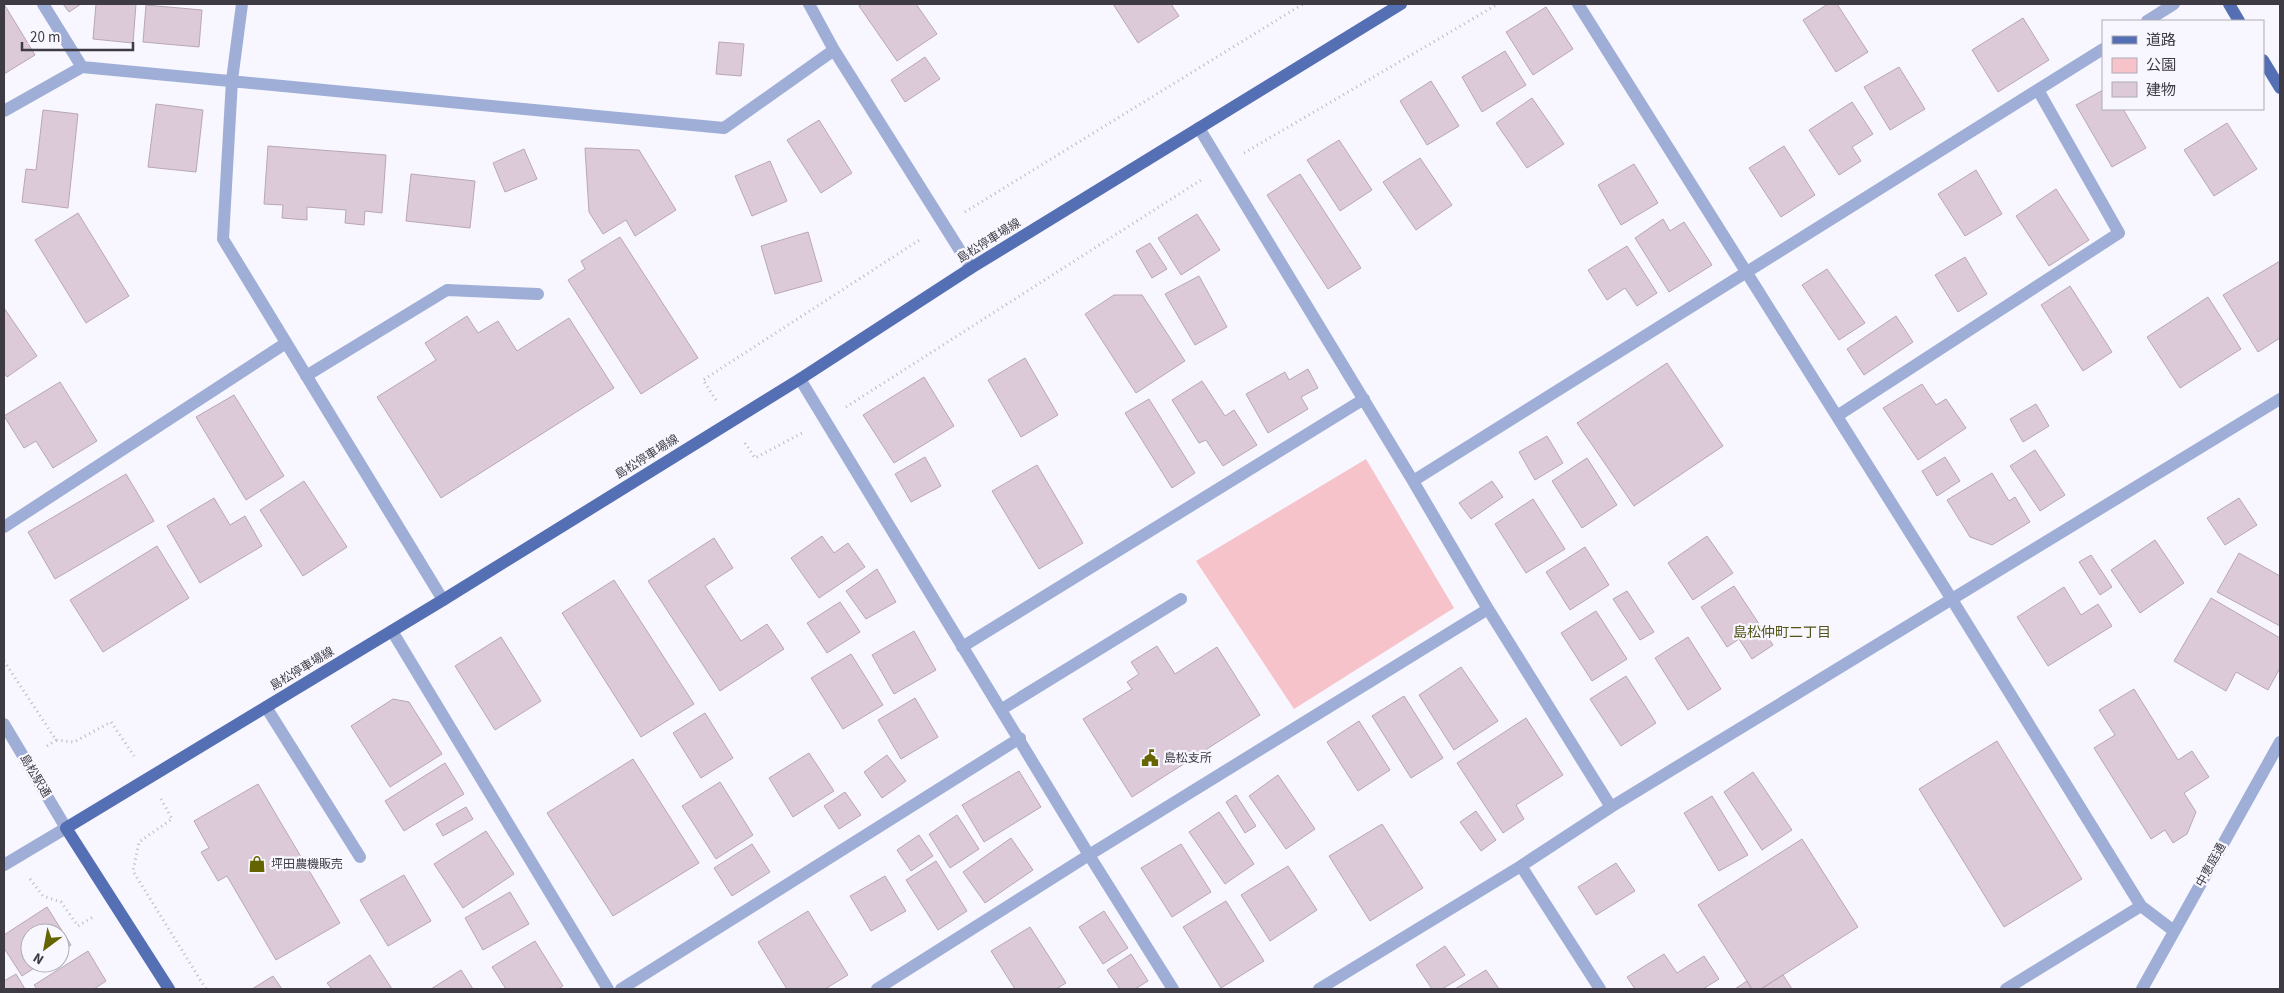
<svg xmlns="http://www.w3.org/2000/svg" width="2284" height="993" font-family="'Source Sans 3','Noto Sans JP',sans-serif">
  <rect width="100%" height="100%" fill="#f8f6fe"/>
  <path fill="#f7c3cb" d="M1366 459 1454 608 1294 709 1196 561Z"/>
  <path fill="#ddcad8" stroke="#b9a7b4" d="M4 4 35 55 4 74Z
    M63 4H81L69 12Z
    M96 4H136L133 43 93 39Z
    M862 4H916L937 34 897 61 859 6Z
    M1113 4H1171L1179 16 1138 43Z
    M1828 4H1837L1868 52 1836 72 1803 20Z
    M146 5 202 10 199 47 143 42Z
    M1546 7 1573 49 1533 75 1506 32Z
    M2023 18 2049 60 1998 92 1972 50Z
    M719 42 744 44 741 76 716 74Z
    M1505 51 1526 85 1482 112 1462 77Z
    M925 57 940 79 905 102 891 80Z
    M1899 67 1925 109 1890 130 1864 87Z
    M1431 81 1459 126 1427 145 1400 101Z
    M2103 90V109H2123L2146 148 2112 167 2076 105Z
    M1532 98 1564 144 1527 168 1496 123Z
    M1852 102 1873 134 1852 147 1861 161 1839 175 1809 130Z
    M156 104 203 110 196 172 148 167Z
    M43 110 78 114 68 208 22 202 26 169 36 170Z
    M819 120 852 173 821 193 787 140Z
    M2227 123 2257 169 2214 196 2184 150Z
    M1339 140 1372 190 1340 211 1307 160Z
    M268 146 386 155 382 213 365 211 364 225 345 223 346 210 307 207V220L282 218 283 205 264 204Z
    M1784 146 1815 195 1781 217 1749 168Z
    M585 148 639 150 676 210 635 236 626 220 603 234 589 212Z
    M524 149 537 179 505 192 493 163Z
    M1420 158 1452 205 1416 230 1383 182Z
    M770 161 787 201 752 216 735 176Z
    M1634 164 1658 203 1621 225 1598 185Z
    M1976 170 2002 214 1965 236 1938 194Z
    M411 174 475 181 470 228 406 221Z
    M1300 174 1361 268 1328 289 1267 195Z
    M2056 189 2089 240 2049 266 2016 216Z
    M78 213 129 296 86 323 35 240Z
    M1197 214 1220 250 1181 275 1158 238Z
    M1663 219 1670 231 1684 222 1712 265 1669 292 1635 238Z
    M808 232 822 281 775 294 761 246Z
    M620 237 698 358 641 394 568 280 585 269 581 261Z
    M1150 243 1167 269 1152 278 1136 251Z
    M1627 246 1657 293 1637 306 1625 288 1607 300 1588 270Z
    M1965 257 1987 294 1958 312 1935 275Z
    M2280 261V338L2258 352 2223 295Z
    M1827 269 1865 323 1839 340 1802 285Z
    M1199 276 1227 327 1195 345 1165 294Z
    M2070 286 2112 352 2083 371 2041 305Z
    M1114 295H1142L1185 361 1136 393 1085 314Z
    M2208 297 2241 349 2180 388 2147 337Z
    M4 308 37 356 7 377 4 373Z
    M467 316 478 333 498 321 517 351 569 318 614 388 441 498 377 397 436 360 425 343Z
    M1896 316 1913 342 1864 375 1847 349Z
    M1025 358 1058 415 1021 437 988 380Z
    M1667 363 1723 446 1634 506 1577 423Z
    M1308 369 1318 388 1301 397 1308 409 1268 433 1246 394 1285 372 1289 380Z
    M924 377 954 426 894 463 863 415Z
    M1202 381 1225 416 1234 410 1257 445 1223 466 1206 440 1199 443 1172 400Z
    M60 382 97 441 53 468 36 441 24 448 4 416Z
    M1922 384 1936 405 1946 399 1966 428 1918 460 1883 408Z
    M234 395 284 476 246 500 196 417Z
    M1149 399 1195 473 1172 488 1125 413Z
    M2036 404 2049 426 2023 442 2010 419Z
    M1547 436 1563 463 1535 480 1519 452Z
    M2035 450 2065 495 2040 511 2010 466Z
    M925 457 941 486 911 502 895 474Z
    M1945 457 1960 481 1937 496 1922 471Z
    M1587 458 1617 505 1582 528 1552 481Z
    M1037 465 1083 543 1039 569 992 491Z
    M1992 473 2009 501 2015 497 2030 522 1992 545 1970 537 1947 500Z
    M126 474 154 521 55 579 28 532Z
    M304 481 347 547 303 576 260 510Z
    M1492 481 1503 497 1471 519 1459 503Z
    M214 498 230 525 245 516 262 546 200 583 167 526Z
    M2239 498 2257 525 2225 545 2207 518Z
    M1533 499 1565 549 1526 573 1495 524Z
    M822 536 834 553 848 543 865 567 819 598 791 558Z
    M1707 536 1733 573 1693 600 1668 563Z
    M714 538 733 568 705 586 741 641 767 624 784 649 720 691 648 581Z
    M2155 540 2184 583 2140 613 2111 570Z
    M157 546 189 598 103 652 70 600Z
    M1585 547 1609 585 1570 610 1546 572Z
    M2239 553 2280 576V626L2217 592Z
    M2091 555 2112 587 2100 595 2079 562Z
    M877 569 896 602 866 619 846 591Z
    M614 580 694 704 641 737 562 613Z
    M1734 586 1773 645 1752 659 1739 639 1727 647 1701 607Z
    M2064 587 2081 615 2098 604 2112 626 2048 666 2017 617Z
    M1627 591 1654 632 1640 640 1613 599Z
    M2211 598 2280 638V668L2268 690 2236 672 2226 691 2174 661Z
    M840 602 860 632 827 653 807 623Z
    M1596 611 1627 659 1592 681 1561 633Z
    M914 631 936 670 894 694 872 655Z
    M501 637 541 701 495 730 455 666Z
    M1688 637 1721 689 1688 710 1655 658Z
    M1157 646 1175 674 1217 647 1260 715 1132 797 1083 719 1132 689 1127 682 1139 674 1131 662Z
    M851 654 883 705 843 729 811 678Z
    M1461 667 1498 721 1454 750 1419 695Z
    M1626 676 1656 723 1621 746 1590 699Z
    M2134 689 2178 760 2192 751 2209 777 2184 793 2196 812 2187 834 2173 843 2165 830 2151 839 2094 748 2115 735 2099 710Z
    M1404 696 1443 758 1411 778 1372 716Z
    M915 698 938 737 901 759 878 720Z
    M393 699 409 702 442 754 390 787 351 726Z
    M705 713 733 758 701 778 673 733Z
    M1526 718 1563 775 1516 805 1524 819 1503 833 1457 763Z
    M1359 721 1390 770 1358 791 1327 742Z
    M1997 741 2082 879 2004 927 1919 789Z
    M809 753 834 791 793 817 769 778Z
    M887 755 906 781 882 798 864 772Z
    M633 759 699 863 613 916 547 813Z
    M445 763 464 794 404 831 385 801Z
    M1019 771 1041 807 984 842 962 805Z
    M1753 772 1792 830 1762 850 1724 792Z
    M1278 775 1315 829 1286 849 1249 796Z
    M720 782 753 835 716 859 682 806Z
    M258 784 340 923 276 960 227 876 218 881 201 852 209 848 194 821Z
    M845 792 861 815 839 829 824 806Z
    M1236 795 1256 826 1245 833 1226 802Z
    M1712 796 1748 855 1719 871 1684 813Z
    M466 807 473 819 443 836 436 824Z
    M1476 811 1496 840 1481 851 1460 822Z
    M1219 812 1254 864 1225 884 1189 832Z
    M957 815 979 849 950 868 929 834Z
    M1382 824 1423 888 1370 921 1329 856Z
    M486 831 514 874 463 908 434 864Z
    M919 835 933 856 911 871 897 850Z
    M1011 838 1033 870 985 903 963 872Z
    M1802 839 1858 927 1761 989H1752L1698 905Z
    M752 844 770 872 732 896 714 868Z
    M1181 844 1211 892 1172 917 1141 868Z
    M936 861 967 911 938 930 906 880Z
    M1616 863 1635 891 1596 915 1578 887Z
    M1288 866 1317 910 1270 941 1241 895Z
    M404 875 431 921 388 946 360 900Z
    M885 876 906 911 871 931 850 896Z
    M510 892 529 924 483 950 465 918Z
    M1226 901 1264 961 1221 988 1183 927Z
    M47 907 71 945 60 952V933H30V963H42L22 976 4 948V935Z
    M808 911 848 975 825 989H787L758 942Z
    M1104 911 1128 948 1103 964 1079 927Z
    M1030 927 1066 983 1056 989H1015L991 951Z
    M535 941 563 986 558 989H506L492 967Z
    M1445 946 1465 975 1442 989H1432L1416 965Z
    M88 951 106 981 94 989H37L34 985Z
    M1131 954 1148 981 1135 989H1120L1107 970Z
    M1664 954 1677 973 1704 956 1719 979 1703 989H1635L1627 977Z
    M370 955 392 989H332L327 983Z
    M461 970 473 989H431Z
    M1486 970 1499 989H1455Z
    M16 974 25 989H4V981Z
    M1783 975 1792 989H1761Z
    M273 976 282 989H252Z
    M1747 981 1752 989H1735Z"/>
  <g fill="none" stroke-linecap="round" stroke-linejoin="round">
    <path stroke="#bbb8c1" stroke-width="3" stroke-dasharray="1 4" stroke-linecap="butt" d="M1244 153 1498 4
      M965 212 1303 4
      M716 400 703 380 921 239
      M846 407 1201 180
      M745 443 755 458 802 433
      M4 661 56 740 74 742 111 722 134 756
      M47 746 56 740
      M161 799 172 819 139 842 133 871 206 989
      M30 879 43 896 61 902 78 926 93 917"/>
    <path stroke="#9eaed6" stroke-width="12" d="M43 4 82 67
      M242 4 232 80 223 239 443 600
      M809 4 834 50 971 268
      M1578 4 1951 598 2141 906 2174 931
      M2147 21 2174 4
      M4 111 82 67 724 128 834 50
      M1199 128 1413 481 1488 609 1611 807
      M306 376 447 290 538 294
      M800 379 1089 855 1173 989
      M1837 416 2119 233 2038 90
      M1413 481 2103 49
      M4 527 286 343
      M392 631 608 989
      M962 647 1364 399
      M266 707 360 857
      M1002 709 1181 599
      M4 724 66 828 4 865
      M1521 866 1600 989
      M621 989 1020 738
      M877 989 1089 855 1488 609
      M1319 989 1521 866 1611 807 2280 399
      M2006 989 2141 906
      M2142 989 2280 742"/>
    <path stroke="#556fb4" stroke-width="12" d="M2229 4 2239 21
      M2263 60 2280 88
      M169 989 66 828 443 600 800 379 971 268 1401 4"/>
  </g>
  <defs>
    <g id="civic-bare" transform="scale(1.35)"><path d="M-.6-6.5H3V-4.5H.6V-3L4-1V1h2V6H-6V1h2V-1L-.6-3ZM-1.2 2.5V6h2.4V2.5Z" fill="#646500" stroke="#f8f6fe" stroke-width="2.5" paint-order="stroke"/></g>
    <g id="shop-bare" transform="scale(1.35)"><path d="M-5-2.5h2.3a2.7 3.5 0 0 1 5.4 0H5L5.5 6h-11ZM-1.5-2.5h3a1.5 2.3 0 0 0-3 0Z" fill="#646500" stroke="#f8f6fe" stroke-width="2.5" paint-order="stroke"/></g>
  </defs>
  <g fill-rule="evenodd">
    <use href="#civic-bare" x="1150" y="758"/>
    <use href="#shop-bare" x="257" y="864"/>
  </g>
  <g text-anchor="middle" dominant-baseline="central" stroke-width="4.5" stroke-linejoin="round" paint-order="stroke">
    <g font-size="12" fill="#3e3b44" stroke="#f8f6fe">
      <text transform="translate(989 241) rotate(-32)">島松停車場線</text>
      <text transform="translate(647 457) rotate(-32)">島松停車場線</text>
      <text transform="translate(302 669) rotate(-31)">島松停車場線</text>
      <text transform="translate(35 776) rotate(59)">島松駅通</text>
      <text transform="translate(2211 865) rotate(-61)">中恵庭通</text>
    </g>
    <g font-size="12" fill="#3e3b44" stroke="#f8f6fe" text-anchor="start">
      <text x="1164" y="758">島松支所</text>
      <text x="271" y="864">坪田農機販売</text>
    </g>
    <g font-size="14" fill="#535418" stroke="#f8f6fe">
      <text x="1782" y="633">島松仲町二丁目</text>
    </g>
  </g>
  <rect width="2284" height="993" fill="none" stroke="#3e3b44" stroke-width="10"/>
  <rect x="2102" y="20" width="162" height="90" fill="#f8f6fe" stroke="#aeabb4"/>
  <rect x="2112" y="36" width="25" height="8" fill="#556fb4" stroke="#aeabb4"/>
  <text x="2146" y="45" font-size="15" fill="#3e3b44">道路</text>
  <rect x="2112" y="58" width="25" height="15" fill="#f7c3cb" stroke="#aeabb4"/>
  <text x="2146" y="70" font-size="15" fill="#3e3b44">公園</text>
  <rect x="2112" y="82" width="25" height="15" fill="#ddcad8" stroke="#aeabb4"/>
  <text x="2146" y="95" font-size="15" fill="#3e3b44">建物</text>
  <g transform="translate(45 948) rotate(212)"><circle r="24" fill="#f8f6fe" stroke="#aeabb4"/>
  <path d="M0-4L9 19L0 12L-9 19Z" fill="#646500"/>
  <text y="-8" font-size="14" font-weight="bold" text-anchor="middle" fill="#3e3b44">N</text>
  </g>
  <path d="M22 42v8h111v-8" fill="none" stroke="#3e3b44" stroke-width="2.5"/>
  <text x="30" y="42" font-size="15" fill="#3e3b44" stroke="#f8f6fe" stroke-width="4" paint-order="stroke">20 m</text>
</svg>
